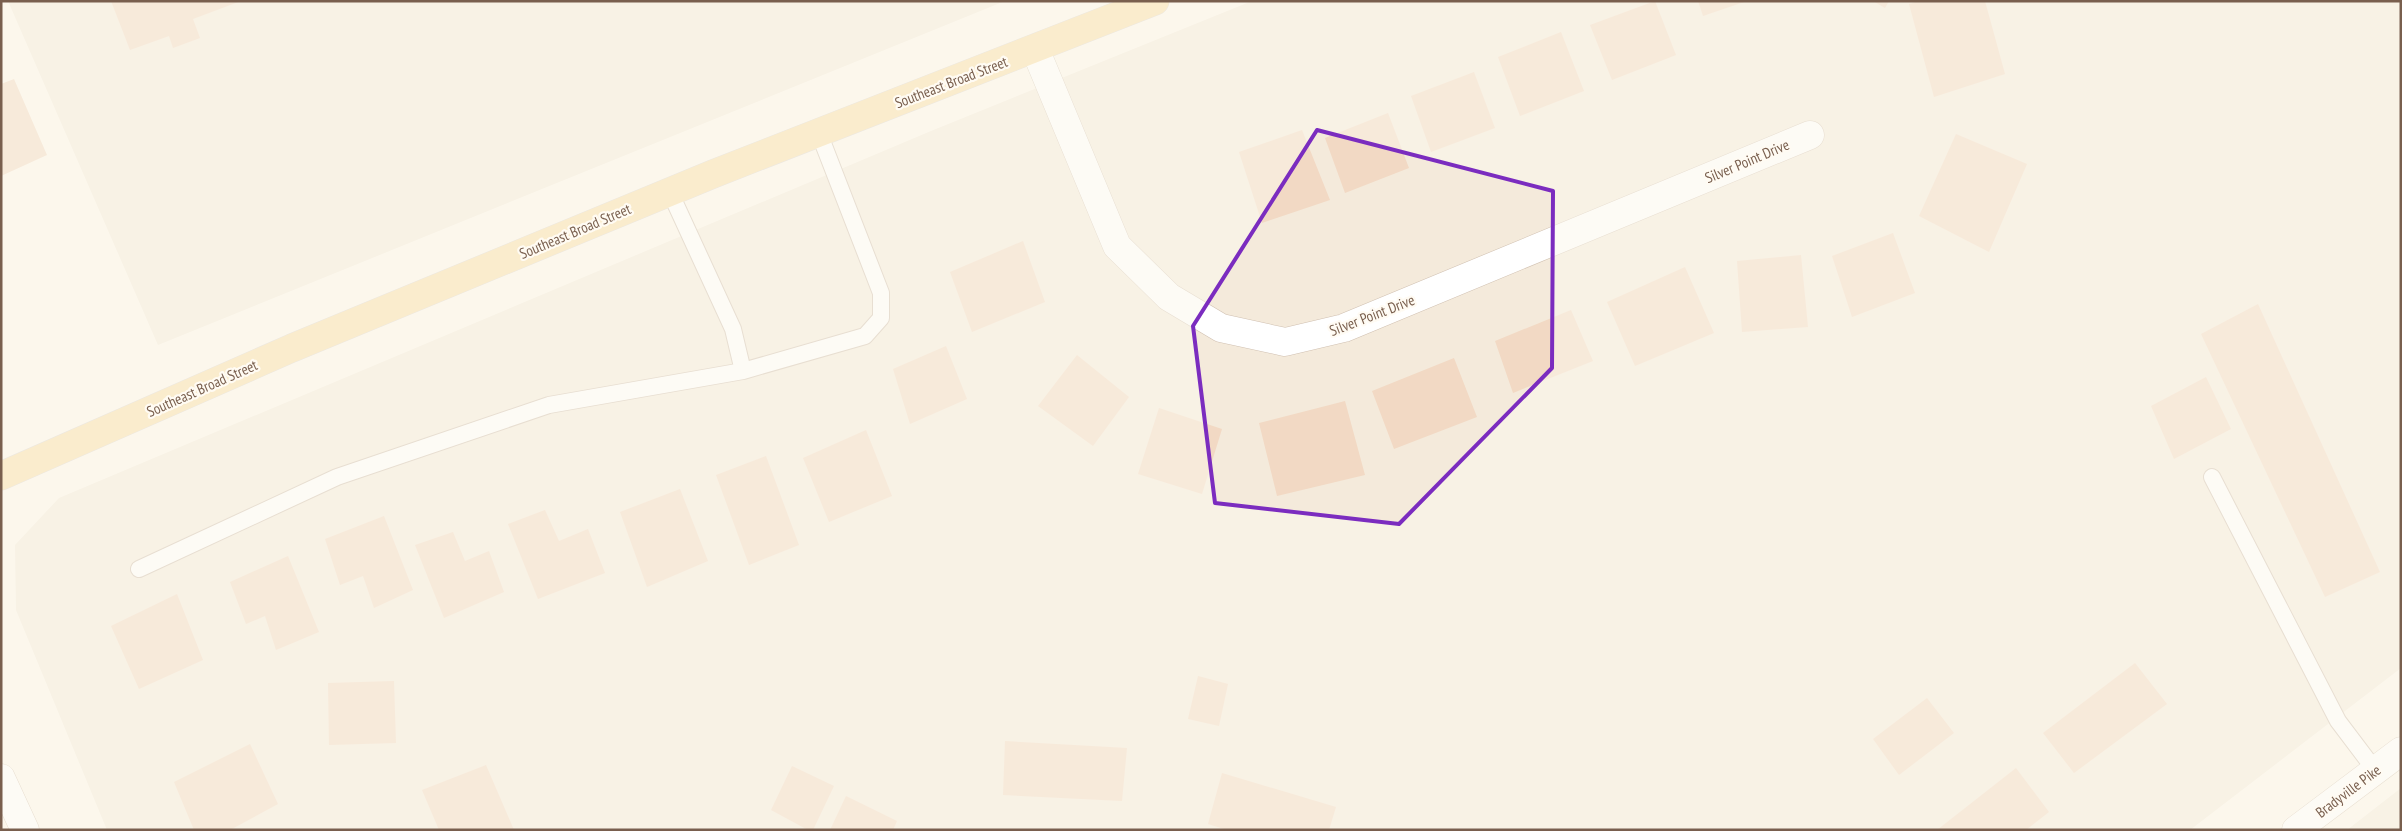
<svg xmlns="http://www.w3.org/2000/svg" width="2402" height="831" font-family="'PT Sans Narrow',sans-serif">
  <rect width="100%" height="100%" fill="#fcf7ec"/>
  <path fill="#f4eadb" d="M8 1H1005L158 345Z
    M1252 1H2401V668L2190 830H107L16 610 15 545 59 498 931 131Z
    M2401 788V830H2347Z"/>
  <path fill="#f2d9c4" d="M111 1H241L193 19 200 38 173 48 169 36 130 50Z
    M1655 1 1676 55 1612 80 1590 25Z
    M1698 1H1744V2L1703 16Z
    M1873 1H1889L1885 8Z
    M1919 1H1985L2005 74 1934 97 1909 4Z
    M1561 32 1584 91 1520 116 1498 57Z
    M1474 72 1495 128 1431 152 1411 96Z
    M14 79 47 155 1 176V84Z
    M1388 113 1409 168 1345 193 1325 138Z
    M1302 130 1330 200 1262 223 1239 152Z
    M1956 134 2027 164 1989 252 1919 216Z
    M1893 233 1915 293 1852 317 1832 256Z
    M1023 241 1045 302 972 332 950 272Z
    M1801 255 1808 327 1742 332 1737 261Z
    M1685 267 1714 333 1635 366 1607 302Z
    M2258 304 2380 572 2325 597 2201 334Z
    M1571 310 1593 361 1513 393 1495 341Z
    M946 346 967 399 910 424 893 369Z
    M1077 355 1129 397 1093 446 1038 406Z
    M1454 358 1477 417 1394 449 1372 391Z
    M2206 377 2231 429 2174 459 2151 406Z
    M1345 401 1365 475 1277 496 1259 423Z
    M1159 408 1222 429 1202 494 1138 474Z
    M866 430 892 496 829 522 803 458Z
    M766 456 799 545 749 565 716 475Z
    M680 489 708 561 647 587 620 512Z
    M545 510 559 541 588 529 605 573 538 599 508 524Z
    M384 516 413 590 374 608 363 576 340 585 325 539Z
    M453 532 465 561 489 551 504 592 444 618 415 545Z
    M288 556 319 632 276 650 265 616 246 624 230 582Z
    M177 594 203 660 139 689 111 626Z
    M2135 663 2167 704 2074 773 2043 733Z
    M1198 676 1228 684 1219 726 1188 719Z
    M394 681 396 743 329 745 328 683Z
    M1927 698 1954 733 1899 775 1873 739Z
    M1005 741 1127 748 1122 801 1003 795Z
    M250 744 278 804 230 830H194L174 782Z
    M486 765 514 830H439L422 790Z
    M792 766 834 786 813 830H808L771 810Z
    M2016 768 2049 812 2026 830H1937Z
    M1222 773 1336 807 1329 830H1227L1208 824Z
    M846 796 897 821 893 830H830Z"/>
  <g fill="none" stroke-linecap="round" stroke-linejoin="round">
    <g stroke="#d0c0b1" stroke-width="18">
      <path id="lane" d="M670 192 733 329 743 371
        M2212 477 2338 721 2375 770
        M139 569 337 477 549 405 743 371 865 336 881 318V293L819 133"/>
    </g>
    <g stroke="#d0c0b1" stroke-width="29">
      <path id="street" d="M1035 49 1117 246 1169 297 1221 328 1285 342 1344 328 1810 135"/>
    </g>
    <g stroke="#d3c1af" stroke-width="29">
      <path id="secondary" d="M1 778 25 830
        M2296 830 2401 751"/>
    </g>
    <g stroke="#dcd5d1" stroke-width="29">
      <path id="primary" d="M1 476 292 348 713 174 1155 1"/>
    </g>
    <use href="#lane" stroke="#fff" stroke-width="16"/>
    <use href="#street" stroke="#fff" stroke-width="28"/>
    <use href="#secondary" stroke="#fff" stroke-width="28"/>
    <use href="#primary" stroke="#f8dea7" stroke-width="28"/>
  </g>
  <path d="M0 0H2402V831H0ZM1317 130 1553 191 1552 368 1399 524 1215 503 1193 326Z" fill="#fcf7ec" fill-opacity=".55" fill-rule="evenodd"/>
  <path fill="none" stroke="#7b2cbf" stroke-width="4" stroke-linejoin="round" d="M1317 130 1553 191 1552 368 1399 524 1215 503 1193 326Z"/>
  <g text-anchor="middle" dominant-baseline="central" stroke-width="4.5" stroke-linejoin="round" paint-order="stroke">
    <g font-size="15" fill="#795f4e" stroke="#fffbf3">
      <text transform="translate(951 82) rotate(-21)">Southeast Broad Street</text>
      <text transform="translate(1747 161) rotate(-23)">Silver Point Drive</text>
      <text transform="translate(575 231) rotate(-23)">Southeast Broad Street</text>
      <text transform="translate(1372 315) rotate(-21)">Silver Point Drive</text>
      <text transform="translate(202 388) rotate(-24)">Southeast Broad Street</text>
      <text transform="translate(2348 791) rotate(-37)">Bradyville Pike</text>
    </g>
  </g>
  <rect width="2402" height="831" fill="none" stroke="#795f4e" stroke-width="5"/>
</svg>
